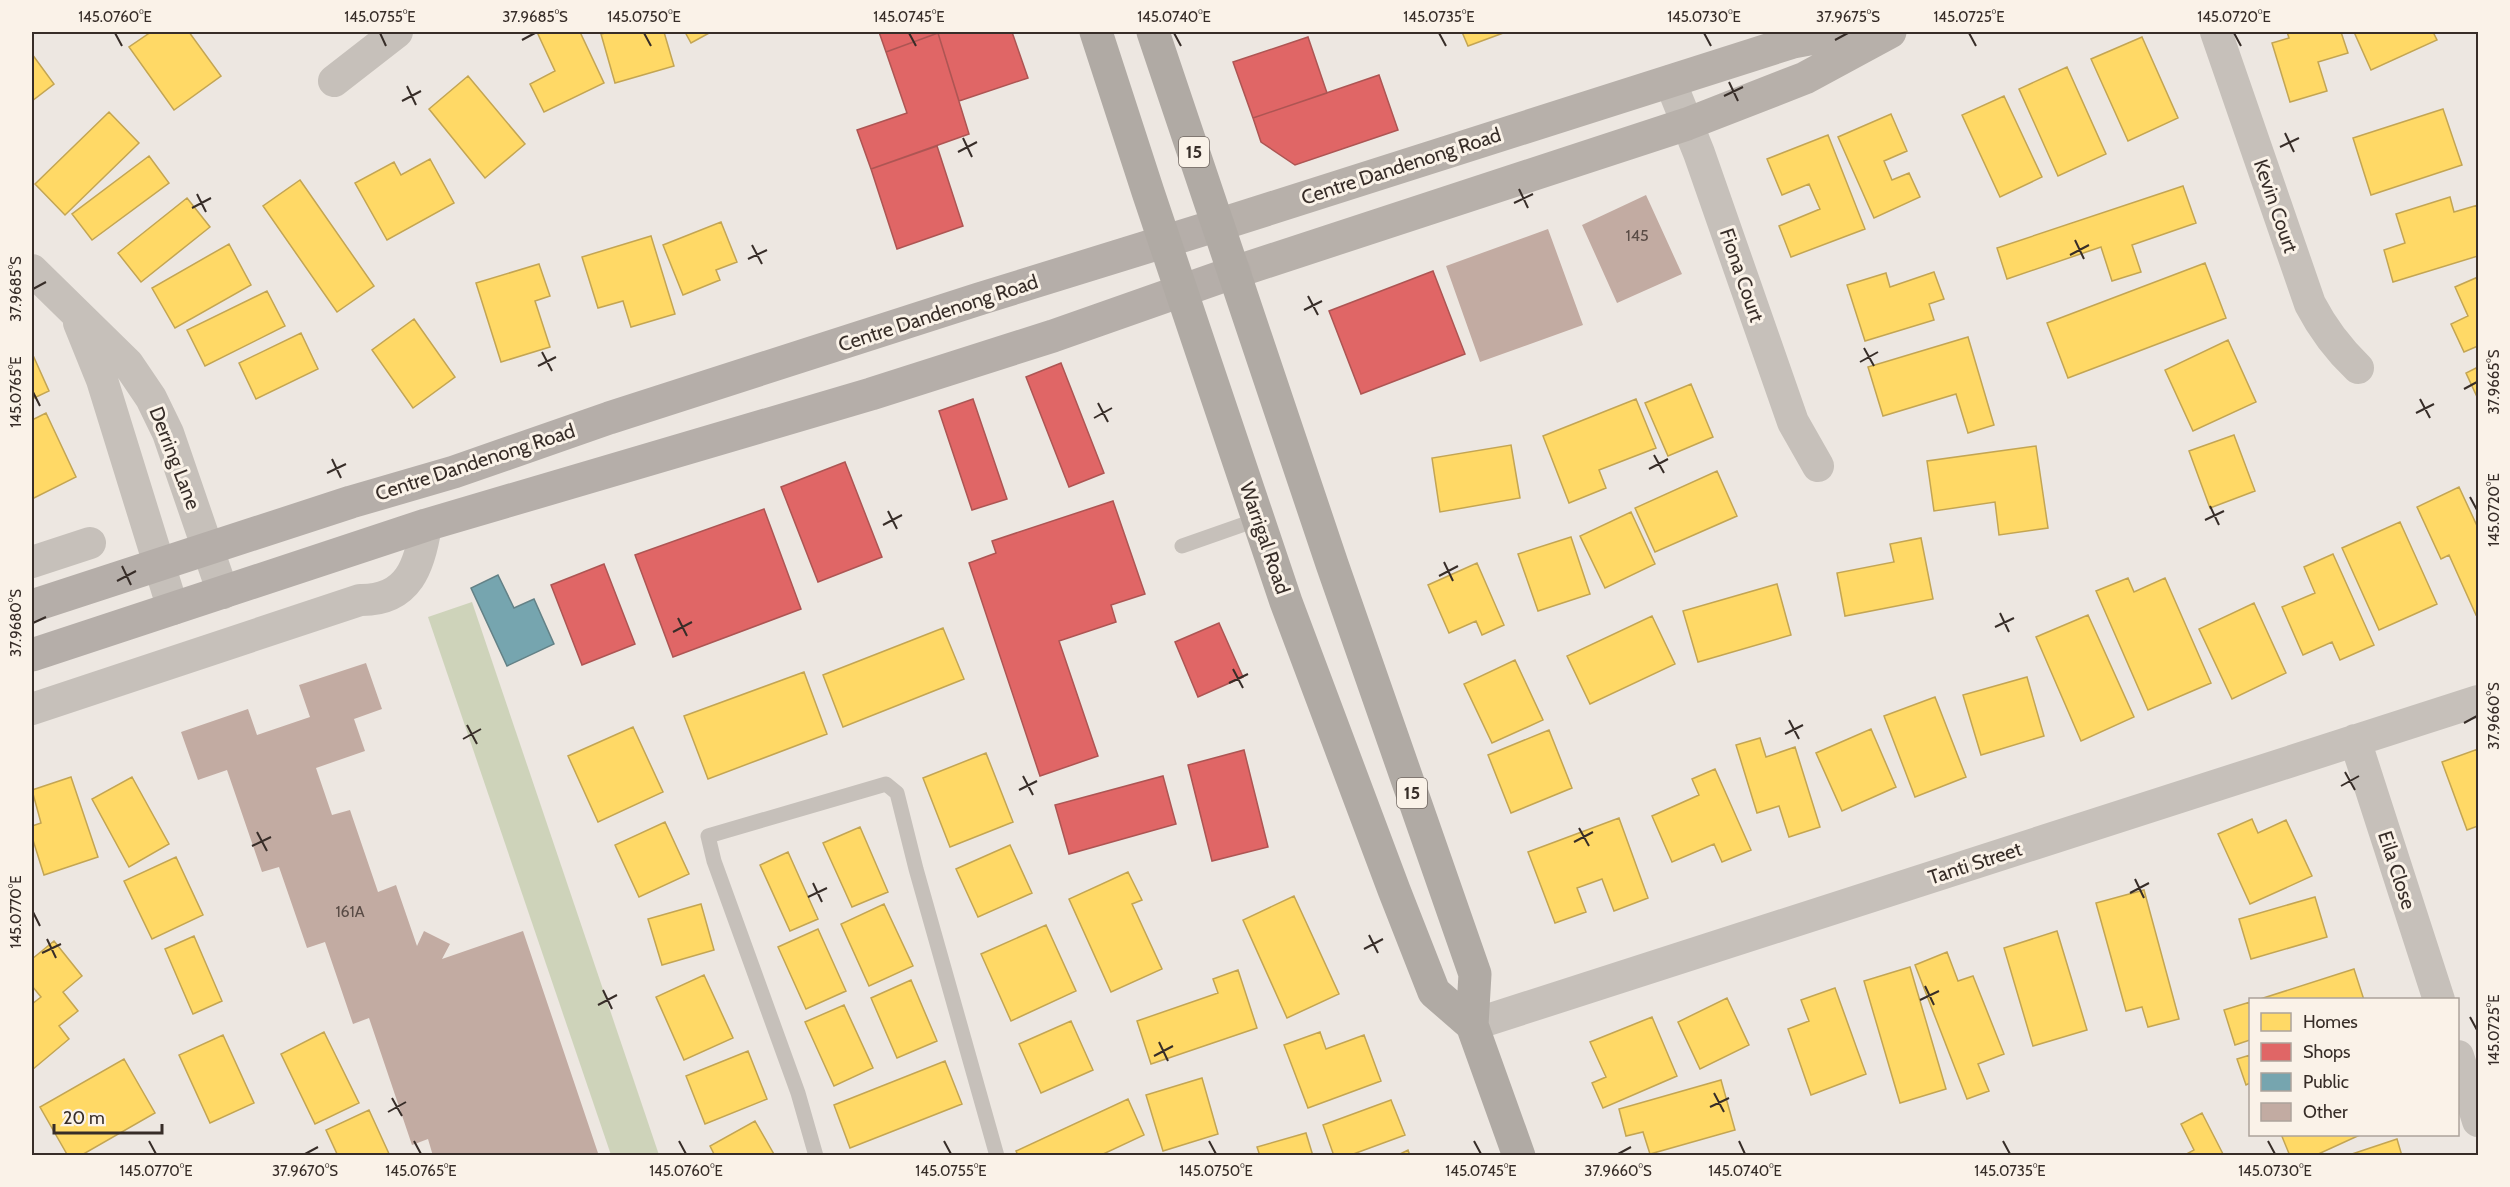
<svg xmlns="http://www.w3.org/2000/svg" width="2510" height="1187" font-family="Cabin,sans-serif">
  <rect width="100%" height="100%" fill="#ede7e1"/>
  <path fill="#ced3ba" d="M472 602 659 1155H611L428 617Z"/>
  <path fill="#ffd966" stroke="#c3a553" stroke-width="1.5" d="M151 32H189L221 76 174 110 129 47Z
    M537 32H580L604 83 544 112 530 84 555 71Z
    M610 32H664L674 66 615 83 601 34Z
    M685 32H711L691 43Z
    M1462 32H1506L1468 46Z
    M2287 32H2341L2348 53 2318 62 2327 91 2290 102 2272 43 2289 38Z
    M2354 32H2433L2437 40 2371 70Z
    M2142 37 2178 118 2128 141 2091 59Z
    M32 54 54 84 32 101Z
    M2067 67 2106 154 2058 176 2019 89Z
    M468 76 525 144 485 178 429 109Z
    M2004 96 2042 177 2000 197 1962 115Z
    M2443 109 2462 165 2371 195 2353 138Z
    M109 112 139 143 65 215 35 184Z
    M1891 114 1907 151 1884 161 1892 180 1909 173 1920 197 1874 218 1838 137Z
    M1828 135 1865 229 1791 257 1779 226 1820 209 1809 184 1782 195 1767 159Z
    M149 156 169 183 92 240 72 214Z
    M430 159 454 203 387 240 355 183 394 162 401 175Z
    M300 180 374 286 337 312 263 206Z
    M2183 186 2196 223 2132 245 2141 272 2112 281 2101 247 2007 279 1997 248Z
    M2450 197 2454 212 2478 205V256L2393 282 2384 250 2405 243 2396 214Z
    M187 198 210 227 141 282 118 253Z
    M721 222 737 262 716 270 720 280 683 295 663 245Z
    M651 236 675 314 631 327 623 301 598 308 582 257Z
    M229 244 251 285 175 328 152 288Z
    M2205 263 2226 318 2068 378 2047 323Z
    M539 264 550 296 535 301 550 347 501 362 476 283Z
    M1934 272 1944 299 1929 304 1934 320 1865 341 1847 285 1886 273 1890 287Z
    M2478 277V346L2464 352 2451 324 2468 316 2455 287Z
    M267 291 285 326 205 366 187 330Z
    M414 319 455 377 413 408 372 350Z
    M301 333 318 369 256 399 239 363Z
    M1968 337 1994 425 1968 433 1956 394 1883 416 1868 367Z
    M2228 340 2256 402 2193 431 2165 370Z
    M32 353 49 391 32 399Z
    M2478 367V399L2466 373Z
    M1691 384 1713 437 1668 456 1645 403Z
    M1636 399 1656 448 1599 470 1606 488 1569 503 1543 436Z
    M46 413 76 477 32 499V420Z
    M2234 435 2255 491 2210 508 2189 451Z
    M1511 445 1520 498 1440 512 1432 458Z
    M2036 446 2048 528 1999 535 1995 502 1934 511 1927 461Z
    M1717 471 1737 516 1655 552 1635 508Z
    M2459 487 2478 528V614L2476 615 2449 555 2441 559 2417 507Z
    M1631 512 1655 564 1605 588 1580 536Z
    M2400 522 2437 604 2379 630 2342 548Z
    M1571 537 1590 594 1538 611 1518 554Z
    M1921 538 1933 599 1845 616 1837 573 1894 562 1890 544Z
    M2333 554 2374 645 2340 660 2332 642 2303 655 2282 607 2315 593 2304 567Z
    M1477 563 1504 625 1482 635 1476 621 1449 633 1428 585Z
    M2128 578 2134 592 2165 578 2211 683 2148 710 2096 591Z
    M1777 584 1791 635 1698 662 1683 611Z
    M2254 603 2286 673 2232 699 2199 629Z
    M2088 615 2134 717 2081 741 2036 637Z
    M1652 616 1675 664 1590 704 1567 656Z
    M943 628 964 679 843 727 823 675Z
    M1515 660 1543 720 1492 743 1464 684Z
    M804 672 827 734 708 779 684 716Z
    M2027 677 2044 736 1981 755 1963 695Z
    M1935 697 1966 777 1915 797 1884 716Z
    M633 727 663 792 598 822 568 756Z
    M1871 729 1896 787 1842 811 1816 753Z
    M1549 730 1572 788 1511 813 1488 755Z
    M1760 738 1766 757 1795 747 1820 827 1789 837 1779 806 1757 813 1736 745Z
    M2478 749V826L2467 830 2442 762Z
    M986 753 1013 822 950 847 923 778Z
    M1715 769 1751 850 1722 862 1714 844 1672 862 1652 816 1699 795 1692 779Z
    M71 777 98 857 44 875 32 837V826L41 823 32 790Z
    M132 777 169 844 129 867 92 799Z
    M1619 818 1648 898 1614 911 1602 879 1577 888 1586 912 1555 923 1528 852Z
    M2252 819 2258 833 2286 820 2312 876 2250 904 2218 834Z
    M665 822 689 874 639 897 615 845Z
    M860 827 888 892 852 907 823 843Z
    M1010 845 1032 893 978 917 956 869Z
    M788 852 818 919 790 931 760 865Z
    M176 857 203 915 152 939 124 881Z
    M1128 872 1142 900 1132 904 1162 969 1111 992 1069 899Z
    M2144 890 2179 1019 2148 1027 2142 1007 2126 1011 2096 903Z
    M1294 896 1339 994 1287 1018 1243 920Z
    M2315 897 2327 937 2251 959 2239 919Z
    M701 904 714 950 662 965 648 919Z
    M884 904 913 966 869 986 841 924Z
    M1046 925 1076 991 1011 1021 981 954Z
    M818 929 846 991 806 1009 778 947Z
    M2057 931 2087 1030 2033 1046 2004 948Z
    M194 936 222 1001 193 1014 165 949Z
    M54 941 82 976 63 992 78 1011 59 1026 69 1039 32 1070V1004L41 997 32 986V959Z
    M1947 952 1958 981 1973 976 2004 1054 1978 1064 1989 1091 1967 1099 1915 965Z
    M1910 967 1946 1089 1900 1103 1864 981Z
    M2354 969 2364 1000H2257Z
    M1238 970 1257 1028 1151 1064 1137 1021 1218 993 1213 979Z
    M704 975 733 1038 684 1060 656 997Z
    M911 980 937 1041 897 1058 871 998Z
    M1835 988 1866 1074 1811 1095 1788 1029 1809 1021 1801 1000Z
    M1727 998 1749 1045 1700 1069 1678 1022Z
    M2250 1002V1040L2235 1045 2224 1010Z
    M844 1005 873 1068 834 1086 805 1022Z
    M1652 1017 1677 1076 1603 1108 1592 1083 1606 1077 1590 1042Z
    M1071 1021 1093 1070 1041 1093 1019 1044Z
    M324 1032 359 1103 315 1124 281 1054Z
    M1320 1032 1326 1049 1364 1035 1381 1081 1308 1108 1284 1045Z
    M223 1035 254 1103 210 1123 179 1055Z
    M748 1051 767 1099 705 1124 686 1076Z
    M2250 1055V1083L2246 1085 2237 1059Z
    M124 1059 155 1113 80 1156H68L40 1107Z
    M945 1061 962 1104 850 1148 834 1105Z
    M1202 1078 1218 1134 1163 1151 1146 1095Z
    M1721 1080 1735 1130 1650 1154 1643 1132 1626 1136 1619 1109Z
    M1128 1099 1144 1135 1099 1156H1018L1016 1151Z
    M1391 1100 1405 1135 1348 1156H1334L1323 1125Z
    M369 1110 390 1156H338L326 1130Z
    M2202 1113 2224 1156H2183L2194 1150 2181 1124Z
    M755 1121 775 1156H715L710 1146Z
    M1306 1133 1313 1156H1260L1257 1147Z
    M2281 1134H2362L2314 1156H2290Z
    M2397 1139 2402 1156H2346Z
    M1408 1150 1410 1156H1396Z"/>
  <path fill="#e06666" stroke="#ad5553" stroke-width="1.5" d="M879 32H937L938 33 886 52Z
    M943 32H1012L1028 78 959 101 938 33Z
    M938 33 969 134 871 169 857 130 907 113 886 52Z
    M1308 37 1327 93 1253 118 1233 62Z
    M1379 75 1398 130 1295 165 1261 142 1253 118Z
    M937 146 963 226 897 249 871 169Z
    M1433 271 1465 354 1361 394 1329 311Z
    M1061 363 1104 473 1069 487 1026 377Z
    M973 399 1007 499 972 510 939 411Z
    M845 462 882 557 818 582 781 487Z
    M1113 501 1145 594 1111 605 1116 622 1059 641 1098 756 1040 776 969 563 996 553 992 541Z
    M764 509 801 609 673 657 635 555Z
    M604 564 635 644 582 665 551 585Z
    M1219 623 1243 677 1198 697 1175 642Z
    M1244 750 1268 847 1212 861 1188 765Z
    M1163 776 1176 824 1069 854 1055 805Z"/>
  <path fill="#76a5af" stroke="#638186" stroke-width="1.5" d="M498 575 514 608 534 599 554 644 507 666 471 588Z"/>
  <path fill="#c2aba2" d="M1646 195 1682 274 1617 303 1582 225Z
    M1548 229 1583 325 1480 362 1446 266Z
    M366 663 382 709 354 719 365 751 316 768 332 815 350 810 378 892 396 885 417 946 424 931 450 944 442 959 523 931 599 1156H433L428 1139 412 1145 369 1018 353 1024 325 942 307 948 279 867 262 872 227 770 198 780 181 732 248 709 257 735 310 717 299 685Z"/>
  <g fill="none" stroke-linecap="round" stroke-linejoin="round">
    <path stroke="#c6c0ba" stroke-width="15" d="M1182 546 1259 519
      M816 1156 798 1093 714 861 708 836 886 784 897 793 916 869 997 1156"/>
    <path stroke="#c6c0ba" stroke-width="32" d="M2216 32 2310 304C2323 329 2337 348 2358 368
      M334 81 397 32
      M1670 81 1699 153 1793 422 1818 466
      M32 270 128 364 151 398 168 433 223 593
      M79 323 102 380 173 609
      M32 562 90 543
      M32 709 360 600C409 601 420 565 426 525
      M2355 740 2439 1000
      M1472 1025 2478 701
      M2458 1056 2478 1121"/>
    <path stroke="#b7b0aa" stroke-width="33" d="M1218 225 1793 42 1847 32
      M1235 272 1687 124 1805 78 1890 32"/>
    <path stroke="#b5aea9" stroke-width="33" d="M32 606 351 502 454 472 609 418 979 299 1218 225
      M32 655 426 525 871 394 1053 336 1235 272"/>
    <path stroke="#b0aaa4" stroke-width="33" d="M1096 32 1148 192 1286 602 1394 890 1434 992 1472 1025
      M1153 32 1332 564 1475 974 1472 1025 1519 1156"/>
  </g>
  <path fill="none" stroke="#372d28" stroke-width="2" d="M115 33 122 46M380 33 386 46M644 33 651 46M909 33 916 46M1174 33 1181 46M1439 33 1446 46M1704 33 1711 46M1969 33 1976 46M2234 33 2241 46M522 40 535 33M1835 40 1848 33M1729 82 1738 101M407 86 416 105M1724 96 1743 87M402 101 421 91M2285 133 2294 152M963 138 972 157M2280 147 2299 138M958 152 977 142M1519 189 1528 208M197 194 206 212M1514 203 1533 194M192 208 211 198M2075 240 2084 259M752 245 762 264M2070 255 2089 245M748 259 767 250M33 289 46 282M1308 296 1318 315M1304 310 1322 301M1864 348 1874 366M542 352 552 371M1860 362 1878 352M538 366 556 357M2464 389 2477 382M33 392 40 406M2420 399 2430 418M1098 403 1108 422M2416 413 2434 404M1094 418 1112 408M1654 455 1664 473M332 459 341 478M1649 469 1668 459M327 473 346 464M2470 497 2477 510M2210 506 2219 525M888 511 897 529M2205 520 2224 511M883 525 902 515M1444 562 1453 581M122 566 131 585M1439 576 1458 566M117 581 136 571M2000 613 2009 632M678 618 687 636M33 623 46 617M1995 627 2014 618M673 632 692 622M1233 669 1243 688M1229 683 1248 674M1789 720 1799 739M2464 723 2477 716M467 725 477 744M1785 734 1803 725M463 739 481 729M2345 772 2355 790M1023 776 1033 795M2341 786 2359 776M1019 790 1037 781M1579 828 1589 846M257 832 267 851M1574 842 1593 832M252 846 271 837M2135 879 2144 898M813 883 822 902M2130 893 2149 883M808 897 827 888M33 912 40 926M1369 935 1378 953M47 939 56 958M1364 949 1383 939M42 953 61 944M1925 986 1934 1005M603 990 612 1009M1920 1000 1939 991M598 1005 617 995M2470 1017 2477 1030M1159 1042 1168 1061M1154 1056 1173 1046M1714 1093 1724 1112M392 1098 402 1116M1710 1107 1729 1098M388 1112 406 1102M149 1141 156 1154M414 1141 421 1154M679 1141 686 1154M944 1141 951 1154M1209 1141 1216 1154M1474 1141 1481 1154M1739 1141 1745 1154M2003 1141 2010 1154M2268 1141 2275 1154M305 1154 318 1147M1618 1154 1631 1147"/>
  <g text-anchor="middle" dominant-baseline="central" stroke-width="6" stroke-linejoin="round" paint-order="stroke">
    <g font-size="16" fill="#5a4c46">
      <text x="1637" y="235">145</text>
      <text x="350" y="911">161A</text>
    </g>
    <g fill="#faf2e8" stroke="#726862" stroke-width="1.5">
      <rect x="1179" y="137" width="30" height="30" rx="4.5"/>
      <rect x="1397" y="778" width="30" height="30" rx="4.5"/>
    </g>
    <g font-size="18" font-weight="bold" fill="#372d28">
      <text x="1194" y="152">15</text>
      <text x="1412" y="793">15</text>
    </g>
    <g font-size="20" fill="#372d28" stroke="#faf2e8">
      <text transform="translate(1401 166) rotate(-18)">Centre Dandenong Road</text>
      <text transform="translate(2276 206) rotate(71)">Kevin Court</text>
      <text transform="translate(1742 275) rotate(71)">Fiona Court</text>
      <text transform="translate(938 313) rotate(-18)">Centre Dandenong Road</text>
      <text transform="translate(175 458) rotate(69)">Derring Lane</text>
      <text transform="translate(475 462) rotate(-18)">Centre Dandenong Road</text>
      <text transform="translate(1265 538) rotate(71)">Warrigal Road</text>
      <text transform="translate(1975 863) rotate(-18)">Tanti Street</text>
      <text transform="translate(2397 870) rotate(72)">Eila Close</text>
    </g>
  </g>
  <rect width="2510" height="1187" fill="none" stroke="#faf2e8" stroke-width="66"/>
  <rect x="2249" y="998" width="210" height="138" fill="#faf2e8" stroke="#aca39b" stroke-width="1.5"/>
  <rect x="2261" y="1013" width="30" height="18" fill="#ffd966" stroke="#aca39b" stroke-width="1.5"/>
  <text x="2303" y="1028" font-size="18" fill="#372d28">Homes</text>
  <rect x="2261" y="1043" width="30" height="18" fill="#e06666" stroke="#aca39b" stroke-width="1.5"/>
  <text x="2303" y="1058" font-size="18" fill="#372d28">Shops</text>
  <rect x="2261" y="1073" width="30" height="18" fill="#76a5af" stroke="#aca39b" stroke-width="1.5"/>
  <text x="2303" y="1088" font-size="18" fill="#372d28">Public</text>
  <rect x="2261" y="1103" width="30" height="18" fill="#c2aba2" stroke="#aca39b" stroke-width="1.5"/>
  <text x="2303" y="1118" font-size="18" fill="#372d28">Other</text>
  <path d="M54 1124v9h108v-9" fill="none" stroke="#372d28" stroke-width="3"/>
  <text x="63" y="1124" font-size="18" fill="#372d28" stroke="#faf2e8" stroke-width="4.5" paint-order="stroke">20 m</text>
  <rect x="33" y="33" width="2444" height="1121" fill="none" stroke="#372d28" stroke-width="2"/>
  <g font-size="15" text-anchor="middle" fill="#372d28">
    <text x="115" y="22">145.0760°E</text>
    <text x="380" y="22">145.0755°E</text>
    <text x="535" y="22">37.9685°S</text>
    <text x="644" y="22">145.0750°E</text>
    <text x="909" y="22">145.0745°E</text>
    <text x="1174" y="22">145.0740°E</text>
    <text x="1439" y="22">145.0735°E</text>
    <text x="1704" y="22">145.0730°E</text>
    <text x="1848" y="22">37.9675°S</text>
    <text x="1969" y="22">145.0725°E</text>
    <text x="2234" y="22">145.0720°E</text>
    <text transform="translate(16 289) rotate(-90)" y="5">37.9685°S</text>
    <text transform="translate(2494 382) rotate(-90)" y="5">37.9665°S</text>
    <text transform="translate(16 392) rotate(-90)" y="5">145.0765°E</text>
    <text transform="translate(2494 510) rotate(-90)" y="5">145.0720°E</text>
    <text transform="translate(16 623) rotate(-90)" y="5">37.9680°S</text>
    <text transform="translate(2494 716) rotate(-90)" y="5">37.9660°S</text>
    <text transform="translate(16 912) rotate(-90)" y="5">145.0770°E</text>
    <text transform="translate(2494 1030) rotate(-90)" y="5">145.0725°E</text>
    <text x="156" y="1176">145.0770°E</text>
    <text x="305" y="1176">37.9670°S</text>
    <text x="421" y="1176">145.0765°E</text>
    <text x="686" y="1176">145.0760°E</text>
    <text x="951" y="1176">145.0755°E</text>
    <text x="1216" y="1176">145.0750°E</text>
    <text x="1481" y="1176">145.0745°E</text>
    <text x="1618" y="1176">37.9660°S</text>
    <text x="1745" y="1176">145.0740°E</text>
    <text x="2010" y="1176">145.0735°E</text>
    <text x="2275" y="1176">145.0730°E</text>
  </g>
</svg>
